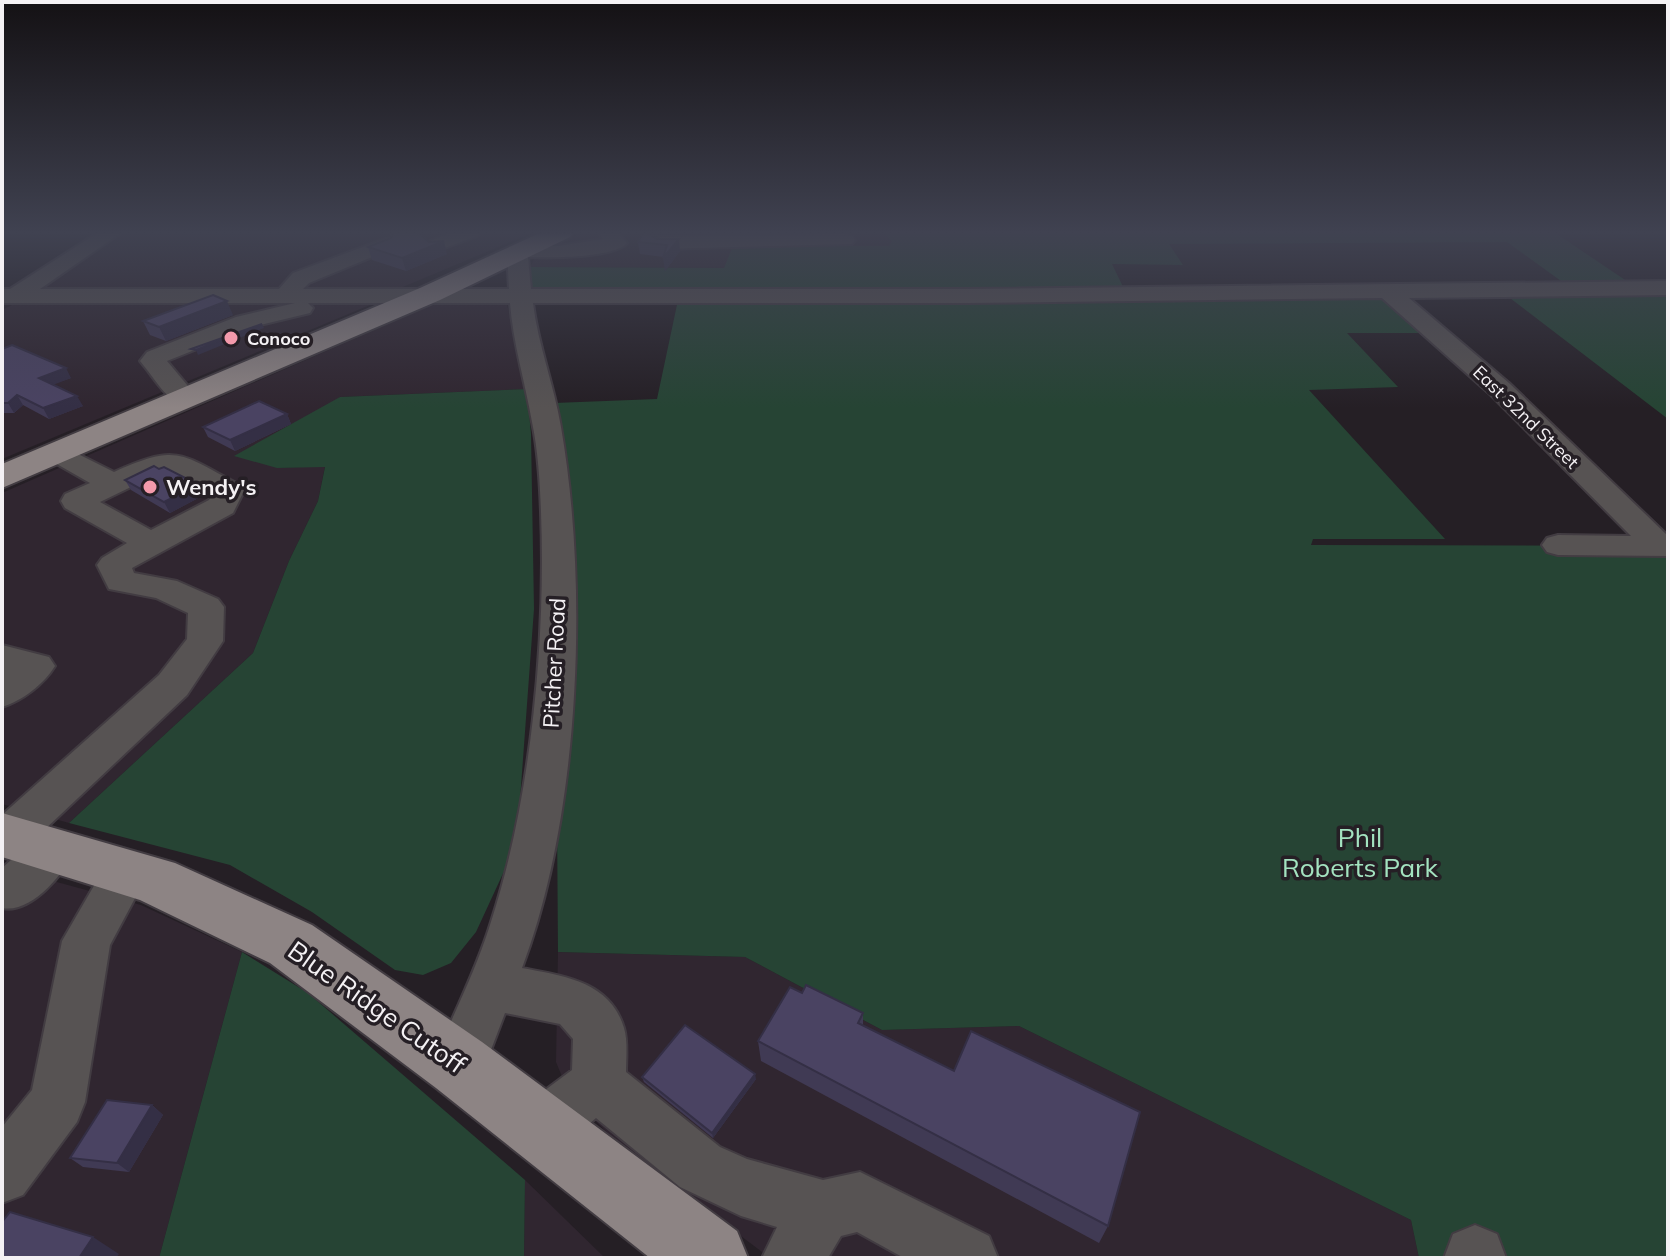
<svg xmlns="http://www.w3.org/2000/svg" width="1670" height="1260" font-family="Mulish,sans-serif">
  <rect width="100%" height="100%" fill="#251f25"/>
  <path fill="#302630" d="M120 232H534L391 292 36 293V287Z
    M582 232H883L893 241 889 246 725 268 530 267 536 256Z
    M443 300H506L527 389 340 397 277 468 325 466 318 501 289 561 253 653 69 823 2 804V493Z
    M18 302H377L2 459V310Z
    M2 867 141 905 242 952 159 1258H2Z
    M558 952 745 957 882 1030 1019 1026 1411 1220 1419 1258H770L618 1143 570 1096 556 1062Z
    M525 1180 605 1258H524Z"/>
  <path fill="#264434" d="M883 232H1554L1634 286H1568L1507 242 1169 244 1183 265 1112 264 1125 291H533L529 288 530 267 724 268 733 246H889L892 241Z
    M1668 293V419L1506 295Z
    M1382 297 1424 333H1347L1398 387 1309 390 1445 539H1313L1311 545 1668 546V1258H1419L1411 1220 1019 1026 882 1030 745 957 558 952 554 403 657 399 678 300Z
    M527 389 531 434 534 609 520 800 506 867 476 932 451 963 423 975 395 970 312 912 230 865 69 823 253 653 289 561 318 501 325 467 277 468 234 456 340 397Z
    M242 952 308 993 525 1180 524 1258H159Z"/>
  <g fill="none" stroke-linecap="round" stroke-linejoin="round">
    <g stroke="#423c42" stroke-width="4">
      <path id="minor" d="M99 232H122L40 289H279L293 273 387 238 397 244 394 248 309 283 303 289H509L507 251 510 247 558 246 603 239 598 232H618L627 243C614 258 549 258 528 257L531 289H967L1668 281V295L1409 298 1509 383 1668 536V556L1558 555 1547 552 1542 545 1547 538 1558 535 1631 536 1491 395 1382 298 967 303H533C538 345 554 385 561 427 589 588 580 815 522 968 563 976 610 981 624 1028 628 1041 626 1058 626 1072L720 1147 747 1159 823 1180 860 1172 989 1236 998 1258H904L857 1232 841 1236 828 1258H762L777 1227 741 1216 680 1187 596 1118 561 1148 541 1156 521 1148 513 1128 521 1108 572 1070 573 1039 560 1024 505 1013 478 1084 459 1092 440 1084 432 1065C451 1019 475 973 490 925 531 800 546 643 541 512 540 483 538 450 532 422 525 382 513 343 510 303H308L313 308 310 313 252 327 167 361 198 398 194 404C171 409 158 383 144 366L140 361 147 352 236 317 295 303H2V289H10Z
        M453 232H480L477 236 434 252 424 246 427 242Z
        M845 234 852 236 855 240 852 244 660 249 650 243 660 237Z
        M58 444 114 472C179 443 180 454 240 485L244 491 233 513 132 568 134 573 177 581 218 599 224 607 223 641 187 695 23 850 7 855 2 854V815L159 675 187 639 188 613 156 598 109 589 97 565 102 558 127 543 65 508 61 501 65 494 90 483 48 459 44 453 48 447ZM164 471 212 494 209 500 151 530 100 502Z
        M2 645 49 657 55 666C44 684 22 701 2 707Z
        M53 831 69 837 75 850C64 874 31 914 2 908V868L37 837Z
        M126 852 142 858 149 872 110 945 85 1102 77 1122 23 1195 2 1203V1127L32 1090 62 941 110 858Z
        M1475 1225 1497 1234 1506 1258H1444L1453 1234Z"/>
    </g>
    <g stroke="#423c42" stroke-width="4">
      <path id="major" d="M542 232H573L570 237 440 300 2 488V464L420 288Z
        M2 813 175 863 312 925 482 1042 737 1231 748 1258H650L436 1088 270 963 140 900 2 857Z"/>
    </g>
    <use href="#minor" fill="#575353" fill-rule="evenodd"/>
    <use href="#major" fill="#8d8484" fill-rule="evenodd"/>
  </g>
  <path fill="#403a54" d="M389 232H413L447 254 406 271 372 260 368 247 392 237 390 236Z
    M644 232H732L660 234 654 237 680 251 665 271 664 257 640 254 638 242Z
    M233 315 166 341 150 335 143 321Z
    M2 349 71 378 53 384 83 406 49 419 23 405 14 413H2Z
    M287 414 291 424 235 451 208 437 203 427Z
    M159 469 199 485 204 495 170 513 131 490 125 480Z
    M802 993 863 1013V1025L1108 1226 1099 1243 761 1061 758 1041Z
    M642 1077 756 1079 713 1138 644 1082Z
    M152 1105 163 1115 129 1172 83 1167 70 1158Z"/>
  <path fill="#342f45" d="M647 232H660V234L648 240V246Z
    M679 239 680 251 665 271 663 258Z
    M444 241 447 254 406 271 402 258Z
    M227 301 233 315 166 341 159 327Z
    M262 324 264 328 198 355 196 350Z
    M66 368 71 378 45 388 39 378Z
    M17 395 23 405 14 413 8 403Z
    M77 396 83 406 49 419 43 408Z
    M287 414 291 424 235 451 230 440Z
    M199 485 204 495 170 513 164 502Z
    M755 1074 756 1079 713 1138 712 1133Z
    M152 1105 163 1115 129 1172 117 1163Z
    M93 1237 119 1254 116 1258H79Z"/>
  <path fill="#4a4362" stroke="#342f45" stroke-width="2" d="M395 232H413L418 233 429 242 444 241 402 258 368 247 391 238Z
    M644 232H647V233L657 239H679L663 258 667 245 638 242Z
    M213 295 227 301 159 327 143 321Z
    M262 324 196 350 191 349Z
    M12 345 66 368 39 378 77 396 43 408 17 395 8 403H2V349Z
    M259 401 287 414 230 440 203 427Z
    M154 466 159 469 164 467 199 485 164 502 125 480Z
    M806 985 863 1013 858 1023 954 1071 971 1031 1140 1112 1108 1226 758 1041 790 987 802 993Z
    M685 1025 755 1074 712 1133 642 1077Z
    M107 1100 152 1105 117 1163 70 1158Z
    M10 1212 93 1237 79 1258H2V1222Z"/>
  <linearGradient id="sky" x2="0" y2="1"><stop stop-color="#141114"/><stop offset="0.57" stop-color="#404251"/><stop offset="1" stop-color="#404251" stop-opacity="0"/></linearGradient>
  <rect width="1670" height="408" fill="url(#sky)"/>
  <g fill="#f39aab" stroke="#251f25" stroke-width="3">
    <circle cx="231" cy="338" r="8"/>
    <circle cx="150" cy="487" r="8"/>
  </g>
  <g text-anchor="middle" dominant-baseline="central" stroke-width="7" stroke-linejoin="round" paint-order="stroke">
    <g font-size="18" font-weight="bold" fill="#f4f1f4" stroke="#251f25" text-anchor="start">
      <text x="247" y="338">Conoco</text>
    </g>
    <g font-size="18" fill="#f4f1f4" stroke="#251f25">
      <text transform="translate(1526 417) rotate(44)">East 32nd Street</text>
    </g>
    <g font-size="22" font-weight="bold" fill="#f4f1f4" stroke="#251f25" text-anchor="start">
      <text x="166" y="487">Wendy's</text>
    </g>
    <g font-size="22" fill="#f4f1f4" stroke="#251f25">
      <text transform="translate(554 663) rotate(-87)">Pitcher Road</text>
    </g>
    <g font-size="26" fill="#a3e3c0" stroke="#251f25">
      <text x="1360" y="837">Phil<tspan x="1360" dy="30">Roberts Park</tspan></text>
    </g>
    <g font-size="26" fill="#f4f1f4" stroke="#251f25">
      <text transform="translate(377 1007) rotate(35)">Blue Ridge Cutoff</text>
    </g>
  </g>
  <rect width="1670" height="1260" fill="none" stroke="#f4f1f4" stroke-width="8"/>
</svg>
